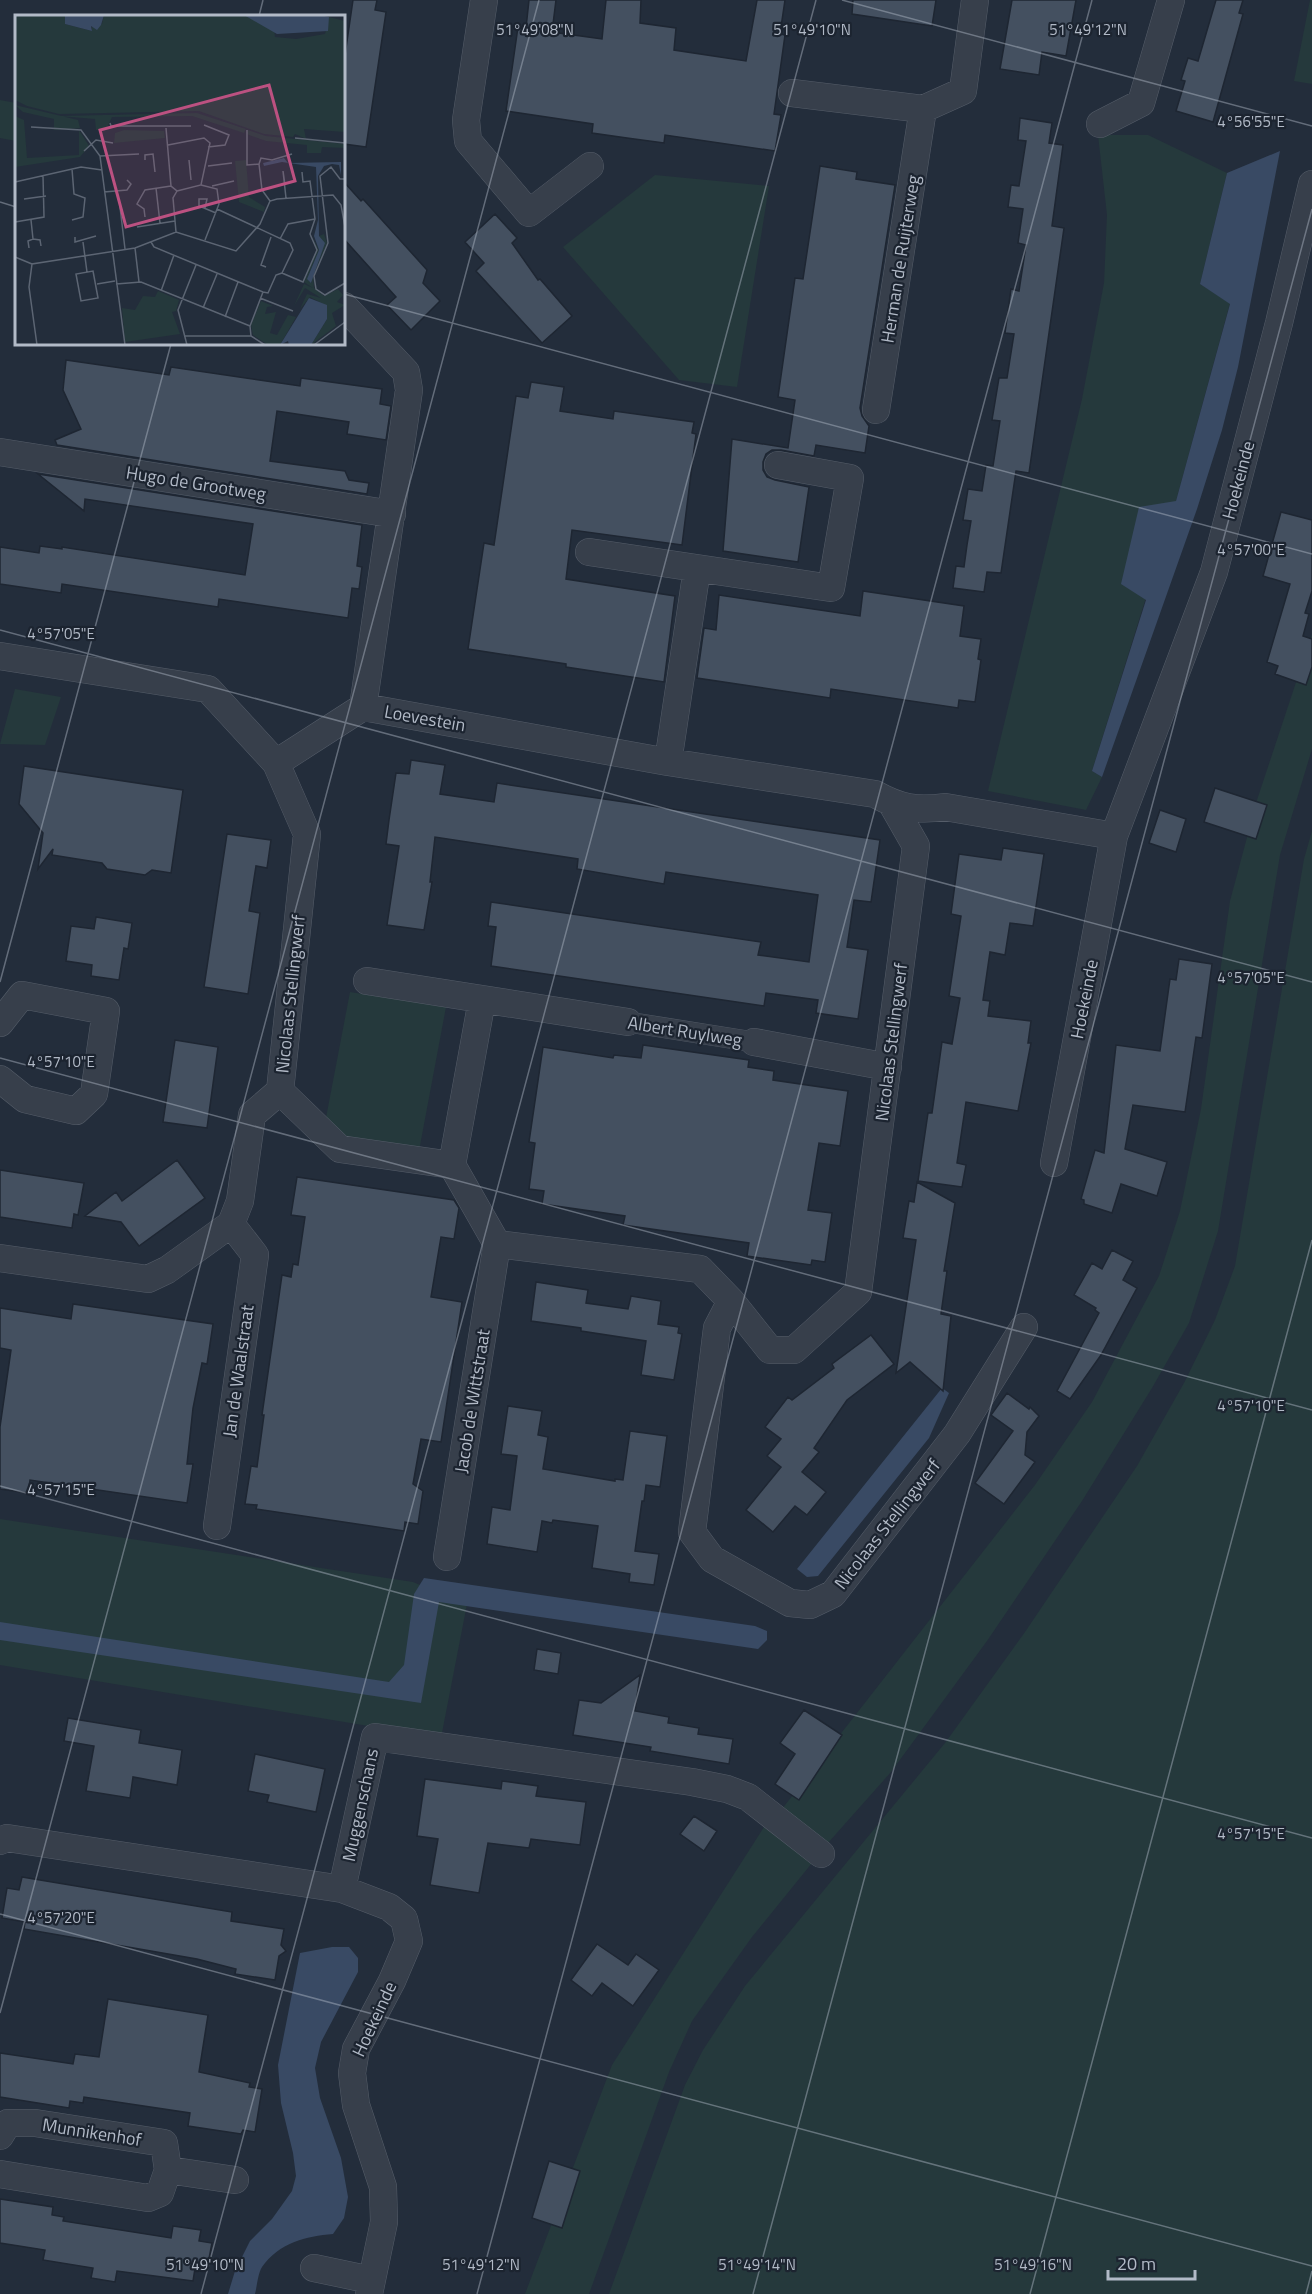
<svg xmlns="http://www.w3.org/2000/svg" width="1312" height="2294" font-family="'Titillium Web',sans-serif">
  <rect width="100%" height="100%" fill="#232d3b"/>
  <path fill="#25393c" d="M1310 0H1312V84L1294 81Z
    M0 100 16 103V141L0 138Z
    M1098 135H1148L1227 173 1200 284 1230 303 1176 501 1092 771 1102 777 1086 810 988 791 1082 399 1104 283 1107 215Z
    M655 175 769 186 737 387 679 380 563 247Z
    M1312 634V749L1280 855 1218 1231 1189 1323 1152 1388 1082 1501 987 1641 891 1772 828 1843 782 1809 1035 1485 1092 1402 1159 1276 1180 1211 1201 1109 1230 901 1257 800Z
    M15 689 61 697 45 745 0 744Z
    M1312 831V2294H609L685 2085 703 2050 745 1986 945 1743 1025 1632 1137 1466 1184 1383 1215 1320 1235 1266 1304 859Z
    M350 992 446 1007 419 1151 342 1138 325 1123Z
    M0 1519 413 1582 446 1596 468 1599 441 1738 0 1665Z
    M764 1827 812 1863 752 1937 692 2021 669 2072 589 2294H525L612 2065Z"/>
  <path fill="#394a64" d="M1280 151 1238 367 1222 430 1197 509 1102 777 1092 771 1146 600 1121 584 1139 507 1176 501 1230 304 1200 284 1227 173Z
    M942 1388 949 1393 929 1438 818 1576 807 1577 797 1569Z
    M424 1578 755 1626 767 1631V1640L758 1649 439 1602 421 1703 0 1640V1622L389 1682 404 1665 414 1594Z
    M332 1947H349L358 1958V1972L321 2042 315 2068 320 2098 341 2158 348 2197 344 2218 333 2234C306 2236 279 2243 262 2267 258 2273 257 2286 255 2294H228L235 2271 250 2241 272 2219 292 2191 296 2176 293 2153 281 2103 278 2065 300 1953Z"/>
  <path fill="#445060" stroke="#1e2632" stroke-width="1.5" d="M353 0H377L375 10 386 12 366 147 344 144V62Z
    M529 0H556L552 32 602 39 606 0H641L640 23 676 28 674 50 746 61 757 0H785L780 34 785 35 774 114 781 115 775 151 665 135 664 143 627 138 592 133 593 124 506 111 518 27 526 28Z
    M853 0H936L932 26 852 14Z
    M1012 0H1076L1066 56 1042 52 1039 75 1000 69Z
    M1216 0H1243L1239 13 1243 14 1213 122 1176 111 1185 81 1181 80 1188 58 1198 61Z
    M1020 118 1052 123 1049 143 1063 145 1052 226 1064 228 1029 473 1016 471 1001 573 987 572 984 592 953 588 956 566 964 567 967 545 971 521 963 520 968 489 982 491 986 465 993 466 1000 421 992 420 999 378H1007L1014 334 1005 333 1011 289 1019 291 1026 245 1018 243 1023 209 1008 207 1011 185 1019 186 1026 141 1018 140Z
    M820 166 857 172 856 179 895 185 860 408 862 416 869 426 865 453 816 445 814 456 781 450H772L766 454 763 462V470L767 477 775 480 809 487 798 562 723 551 732 439 788 448 795 400 778 397 795 278 803 279Z
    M344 182 361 201 363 199 427 270 423 283 440 301 411 330 387 305 396 297 344 239Z
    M495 214 517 238 512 243 538 280 540 279 572 316 542 343 476 271 484 263 465 242Z
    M66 360 169 375 171 367 300 386 301 378 382 389 380 404 391 406 386 440 347 434 349 422 277 411 270 461 345 471 349 480 369 483 367 494 57 445 55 440 81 429 63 390Z
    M531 382 564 387 560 411 613 419 614 411 694 422 692 433 696 434 682 545 572 530 566 579 675 596 664 682 566 667V664L468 649 484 543 494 545 516 396 528 398Z
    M38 474 362 525 357 566 362 567 359 589 352 588 348 618 219 599 218 607 62 584 61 593 0 584V547L39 553 40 546 62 549V547L245 575 253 524 85 499 84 511Z
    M1281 512 1312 520V591L1305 613 1309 614 1303 636 1312 639V667L1306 685 1275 674 1278 666 1267 662 1290 584 1263 576Z
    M863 591 964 606 960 636 981 639 978 659 981 660 975 702 959 700 958 708 831 689 830 698 697 678 704 628 716 630 719 595 860 616Z
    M411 760 445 765 440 794 494 802 497 783 880 840 871 902 854 900 847 947 868 950 858 1019 816 1013 818 1000 766 993 764 1006 491 966 496 927 488 926 491 902 761 942 758 955 809 962 818 895 666 872 664 884 577 869 578 859 435 837 430 882H432L424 930 387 925 399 846 386 844 389 820 396 773 409 774Z
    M24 766 183 790 171 873 152 870 145 875 107 869 102 863 52 855 53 849 38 869 43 833 19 804Z
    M1215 788 1267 805 1256 839 1204 822Z
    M1160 810 1186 819 1176 852 1149 843Z
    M227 834 271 840 267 868 256 866 249 911 260 913 248 994 204 987Z
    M1003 848 1044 854 1033 926 1010 923 1005 955 990 952 983 1000 990 1001 988 1016 1031 1021 1028 1043H1031L1018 1111 966 1102 957 1163 966 1165 962 1187 918 1181 928 1113H932L942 1042 952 1044 960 998 949 996 961 916 951 914 959 854 1001 860Z
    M96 917 132 923 128 949 124 948 119 980 91 976 92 965 66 961 71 926 94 929Z
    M1179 959 1212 964 1202 1038 1196 1037 1185 1112 1133 1105 1125 1149 1167 1162 1157 1196 1121 1184 1112 1213 1084 1204V1200L1081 1199 1095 1150 1104 1153 1116 1045 1160 1051 1170 979 1176 980Z
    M175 1040 218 1047 207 1128 163 1122Z
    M643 1045 749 1060 748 1067 774 1071 773 1080 848 1091 840 1146 819 1143 808 1210 832 1213 825 1262 812 1260 811 1265 747 1256 749 1243 623 1225 625 1216 542 1204 544 1191 529 1189 535 1143 529 1142 543 1047 613 1058 614 1055 641 1058Z
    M177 1160 205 1198 139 1246 121 1222 85 1216 116 1192 122 1201Z
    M0 1170 84 1183 78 1215 74 1214 72 1228 0 1217Z
    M297 1177 454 1200 459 1208 454 1239 441 1237 431 1297 462 1302 441 1442 421 1439 413 1484 423 1491 418 1524 405 1522 404 1531 256 1509 257 1505 245 1504 251 1466 257 1467 264 1415H262L282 1275 291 1277 293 1264 298 1265 305 1217 291 1215Z
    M917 1182 955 1203 944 1271H947L941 1314 951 1316 943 1391 910 1362 896 1373 916 1240 903 1238 909 1201 914 1202Z
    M1112 1250 1133 1261 1123 1280 1137 1288 1101 1355 1070 1399 1057 1391 1099 1313 1095 1310 1096 1308 1074 1295 1092 1263 1102 1269Z
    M536 1282 588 1290 586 1303 628 1309 631 1296 661 1301 658 1324 679 1327 678 1333 682 1334 674 1380 641 1375 646 1341 581 1331V1328L531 1321Z
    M73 1304 213 1324 207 1364 202 1363 193 1408 187 1464H193L187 1503 30 1480 28 1493 0 1489V1427L11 1350 0 1348V1308L71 1319Z
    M871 1335 894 1364 847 1400 814 1448 819 1452 802 1472 826 1492 807 1515 795 1506 773 1532 746 1510 781 1467 767 1456 781 1439 765 1427 788 1397 792 1400 834 1368 832 1364Z
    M1007 1393 1029 1409 1030 1407 1039 1416 1027 1432 1025 1455 1035 1462 1004 1504 975 1483 1013 1431 991 1415Z
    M508 1406 542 1411 538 1435 548 1437 543 1469 615 1481V1479L623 1480 630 1431 667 1436 660 1487 646 1485 644 1501H642L635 1551 659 1554 654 1585 629 1582 630 1574 592 1568 598 1526 553 1520 552 1523 542 1521 537 1552 487 1544 492 1507 510 1510 517 1456 501 1454Z
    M537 1649 561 1653 558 1674 534 1670Z
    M640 1675 635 1711 669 1717 668 1723 699 1728 698 1734 733 1739 729 1764 650 1751 651 1747 573 1735 579 1700 601 1703Z
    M804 1710 842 1735 799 1800 775 1784 795 1754 780 1743Z
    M68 1718 141 1730 139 1743 182 1750 177 1785 133 1777 130 1798 86 1791 94 1746 64 1741Z
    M255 1754 325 1769 316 1812 267 1802 269 1795 248 1791Z
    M425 1779 501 1789 502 1781 538 1786 536 1796 586 1802 580 1845 531 1839 529 1848 488 1843 479 1893 430 1885 438 1839 417 1836Z
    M694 1816 717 1831 704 1851 680 1834Z
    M22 1877 232 1912 231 1921 284 1929 281 1945 286 1951 279 1956 275 1980 235 1974 236 1969 197 1959 24 1929 25 1922 2 1918 7 1888 19 1890Z
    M597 1944 628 1965 636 1954 659 1970 633 2006 602 1983 592 1996 571 1980Z
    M108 1999 208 2015 199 2072 250 2083 249 2087 262 2089 255 2132 243 2130 241 2134 188 2126 190 2113 84 2097 83 2103 70 2101 69 2108 0 2097V2053L73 2064 75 2054 99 2057Z
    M549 2161 580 2171 562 2228 532 2218Z
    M0 2199 53 2207 52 2215 64 2217 63 2221 171 2238 173 2226 201 2230 199 2241 212 2243 208 2264 196 2262 193 2281 117 2271 115 2282 91 2278 93 2268 43 2260 45 2250 0 2243Z"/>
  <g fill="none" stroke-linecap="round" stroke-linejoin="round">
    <g stroke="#555d69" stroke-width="21">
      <path id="pedestrian" d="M628 1022 754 1042"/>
    </g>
    <g stroke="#555d69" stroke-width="28">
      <path id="minor" d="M484 0 466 120 468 141 529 213 590 166
        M792 93 923 109
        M1100 124 1141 103 1171 0
        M344 306 406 372 409 390 363 707
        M876 410 923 109 963 91 975 0
        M0 452 392 514
        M589 552 831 588 850 478 778 465
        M0 656 208 689 276 763 363 707 668 762 875 794C900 808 917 811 945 807L1114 836
        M668 762 697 569
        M276 763 307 834 280 1091 340 1149 452 1165 497 1244 700 1269 731 1301 770 1350H794L858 1292 916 846 892 804
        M367 981 628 1022
        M0 1023 22 995 106 1011 94 1094 76 1111 25 1099 0 1079
        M754 1042 888 1067
        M1054 1163 1114 836 1214 572 1279 323 1312 184
        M452 1165 482 1000
        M0 1258 148 1279 167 1270 231 1224 240 1201 252 1115 280 1091
        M731 1301 717 1328 692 1532 712 1559 790 1603 810 1605 833 1594 957 1434 1024 1327
        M217 1526 255 1255 231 1224
        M447 1557 497 1244
        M0 1841 7 1838 342 1889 375 1737 692 1782 727 1789 748 1797 821 1854
        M342 1889 389 1907 404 1919 409 1941 392 1981 356 2049 352 2073 356 2105 383 2187 384 2222 369 2294
        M0 2136 8 2123H35L164 2143 168 2170 160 2193 148 2198 0 2174
        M168 2170 235 2180
        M314 2268 371 2280"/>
    </g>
    <use href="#pedestrian" stroke="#373f4b" stroke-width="20"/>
    <use href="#minor" stroke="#373f4b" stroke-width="27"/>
  </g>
  <path fill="none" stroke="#b2bac7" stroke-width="1.5" stroke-opacity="0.45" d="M842 0 1312 126M259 16 263 0M0 202 16 207M344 294 1312 554M0 630 1312 982M0 982 171 344M0 1058 1312 1410M0 1486 1312 1838M0 1914 1312 2266M0 2013 539 0M201 2294 816 0M477 2294 1092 0M753 2294 1312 209M1030 2294 1312 1240M1306 2294 1312 2271"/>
  <g text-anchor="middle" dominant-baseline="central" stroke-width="4.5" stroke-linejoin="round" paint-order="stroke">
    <g font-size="18" fill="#b2bac7" stroke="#1c2430">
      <text transform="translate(900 259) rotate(-81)">Herman de Ruijterweg</text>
      <text transform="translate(1238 480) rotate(-75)">Hoekeinde</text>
      <text transform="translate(196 483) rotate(9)">Hugo de Grootweg</text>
      <text transform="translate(425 718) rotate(10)">Loevestein</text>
      <text transform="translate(290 994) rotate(-84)">Nicolaas Stellingwerf</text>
      <text transform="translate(1084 999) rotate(-79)">Hoekeinde</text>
      <text transform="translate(685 1031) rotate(9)">Albert Ruylweg</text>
      <text transform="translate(891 1042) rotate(-83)">Nicolaas Stellingwerf</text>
      <text transform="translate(238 1371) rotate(-82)">Jan de Waalstraat</text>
      <text transform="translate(472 1401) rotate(-81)">Jacob de Wittstraat</text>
      <text transform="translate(887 1524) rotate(-52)">Nicolaas Stellingwerf</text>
      <text transform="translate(360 1805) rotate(-78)">Muggenschans</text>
      <text transform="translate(374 2019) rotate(-65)">Hoekeinde</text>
      <text transform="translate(92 2132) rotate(9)">Munnikenhof</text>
    </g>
  </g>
  <g transform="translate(15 15)">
    <rect width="330" height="330" fill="#232d3b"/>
    <path d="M0 0H50V9L77 16V11L87 9 89 0H229L259 14 260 22 281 24 310 19 314 2 330 6V117L289 114 291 124 280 119 278 122 249 119 184 96 44 99 12 91 0 85ZM0 90 63 105 65 113 39 115V104L8 97ZM182 98 231 114 229 118 177 101 97 102 91 115H81L80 104 44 101ZM0 101 9 105 12 143 64 140V115L74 131 65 142 0 152ZM109 115 149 116 150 123 99 128 100 118ZM233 115 251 121 330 129V133L307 132 306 138H292V130L251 126 231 119ZM231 145 234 182 250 192 249 197 224 187 220 146ZM309 219 312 228 298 261 299 273 309 281 323 274 328 280 322 287 330 290 317 298 321 311 296 330 312 304V291L295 282 285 294 292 279 306 283 290 273 279 291 289 269 298 273 289 267 302 235 298 223 304 235 292 264 297 268 296 260 307 234 304 221ZM143 276 164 285 161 296 157 297 165 319 110 327 107 293 120 295 128 281 140 282ZM246 286 258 291 252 292 250 299 261 297 255 318 262 320 273 300 281 302 265 330H253L238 320 236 310Z" fill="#25393c"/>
    <path d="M50 0H89L86 10 82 15 76 11 77 16 50 9ZM229 0H305L314 2 313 16 262 19ZM269 143 273 148 326 147V160L324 150 317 149 309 151 303 161 304 221 310 228 296 268 292 264 304 235 299 221 303 205 301 152 267 147 249 151 248 148ZM294 283 312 290V304L296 330H274L273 326 265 330Z" fill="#394a64"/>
    <path fill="none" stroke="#5c6573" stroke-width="1.5" d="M95 108 96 111H176M189 110 214 120 210 130 193 132M16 112 66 115 85 141 110 330M151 113 156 171 162 176 158 183 161 217M232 115V150L244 149 247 175 255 186M280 123 330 128M153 130 189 123 195 128 186 170 162 176M69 136 81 125 98 128M85 141 124 139M130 145V140L138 139 140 157M174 145 176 165M244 149 246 143 257 145 277 139M193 151 217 148M57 154 59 179 70 183 68 202 57 205M330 164H325L316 152 305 161 313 228 299 261 301 274 310 280 330 268M0 167 66 152 87 155M186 170 202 174 204 189 190 225M270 170 268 156 271 183M197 171 219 166M141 173 145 208M89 177 112 175 116 169 112 165M9 184 31 181M105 192 110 234M190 193 192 184H184V191L201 198M202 194 275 228 278 235 267 258 288 267 302 235 295 219 300 204 295 166 288 167 287 157M130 202 129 194 122 189 130 175 156 171M16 205 18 224M0 207 29 202 28 161M122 212 160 206M60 222V227L81 221M265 224 273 209 300 204M68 227 72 257M136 227 139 232 248 277M14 233 13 226 18 224 25 225 26 231M120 233 124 267M0 242 17 249M251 252 246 250 256 222M78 256 83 283 66 286 61 259ZM82 269 100 266M101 269 126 267 235 311M146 276 159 240M248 277 235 311 236 321 250 330M248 277 253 278 261 260 267 258M245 283 278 296M188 293 202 259M210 302 223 267M169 321H236M22 330 14 272 17 249 120 233 161 217 221 236 245 209 255 186 262 184 318 180 326 190 330 212M172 330 163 295 181 250M299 330 330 307"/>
    <path fill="#bc5181" fill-opacity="0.15" stroke="#bc5181" stroke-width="3" d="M254 70 280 166 111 212 85 115Z"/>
    <rect width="330" height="330" fill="none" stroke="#b2bac7" stroke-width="3"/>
  </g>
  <g font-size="15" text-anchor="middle" fill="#b2bac7" stroke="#1c2430" stroke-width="4.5" stroke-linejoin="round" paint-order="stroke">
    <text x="535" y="35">51°49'08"N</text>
    <text x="812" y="35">51°49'10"N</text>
    <text x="1088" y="35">51°49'12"N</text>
    <text x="1251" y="127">4°56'55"E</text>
    <text x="1251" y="555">4°57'00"E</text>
    <text x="61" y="639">4°57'05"E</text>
    <text x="1251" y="983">4°57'05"E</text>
    <text x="61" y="1067">4°57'10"E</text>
    <text x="1251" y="1411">4°57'10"E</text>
    <text x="61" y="1495">4°57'15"E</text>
    <text x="1251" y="1839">4°57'15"E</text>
    <text x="61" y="1923">4°57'20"E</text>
    <text x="205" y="2270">51°49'10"N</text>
    <text x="481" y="2270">51°49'12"N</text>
    <text x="757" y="2270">51°49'14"N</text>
    <text x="1033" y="2270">51°49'16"N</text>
  </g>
  <path d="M1108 2270v9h87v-9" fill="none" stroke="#b2bac7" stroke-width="3"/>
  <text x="1117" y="2270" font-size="18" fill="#b2bac7" stroke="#1c2430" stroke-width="4.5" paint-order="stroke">20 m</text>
</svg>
